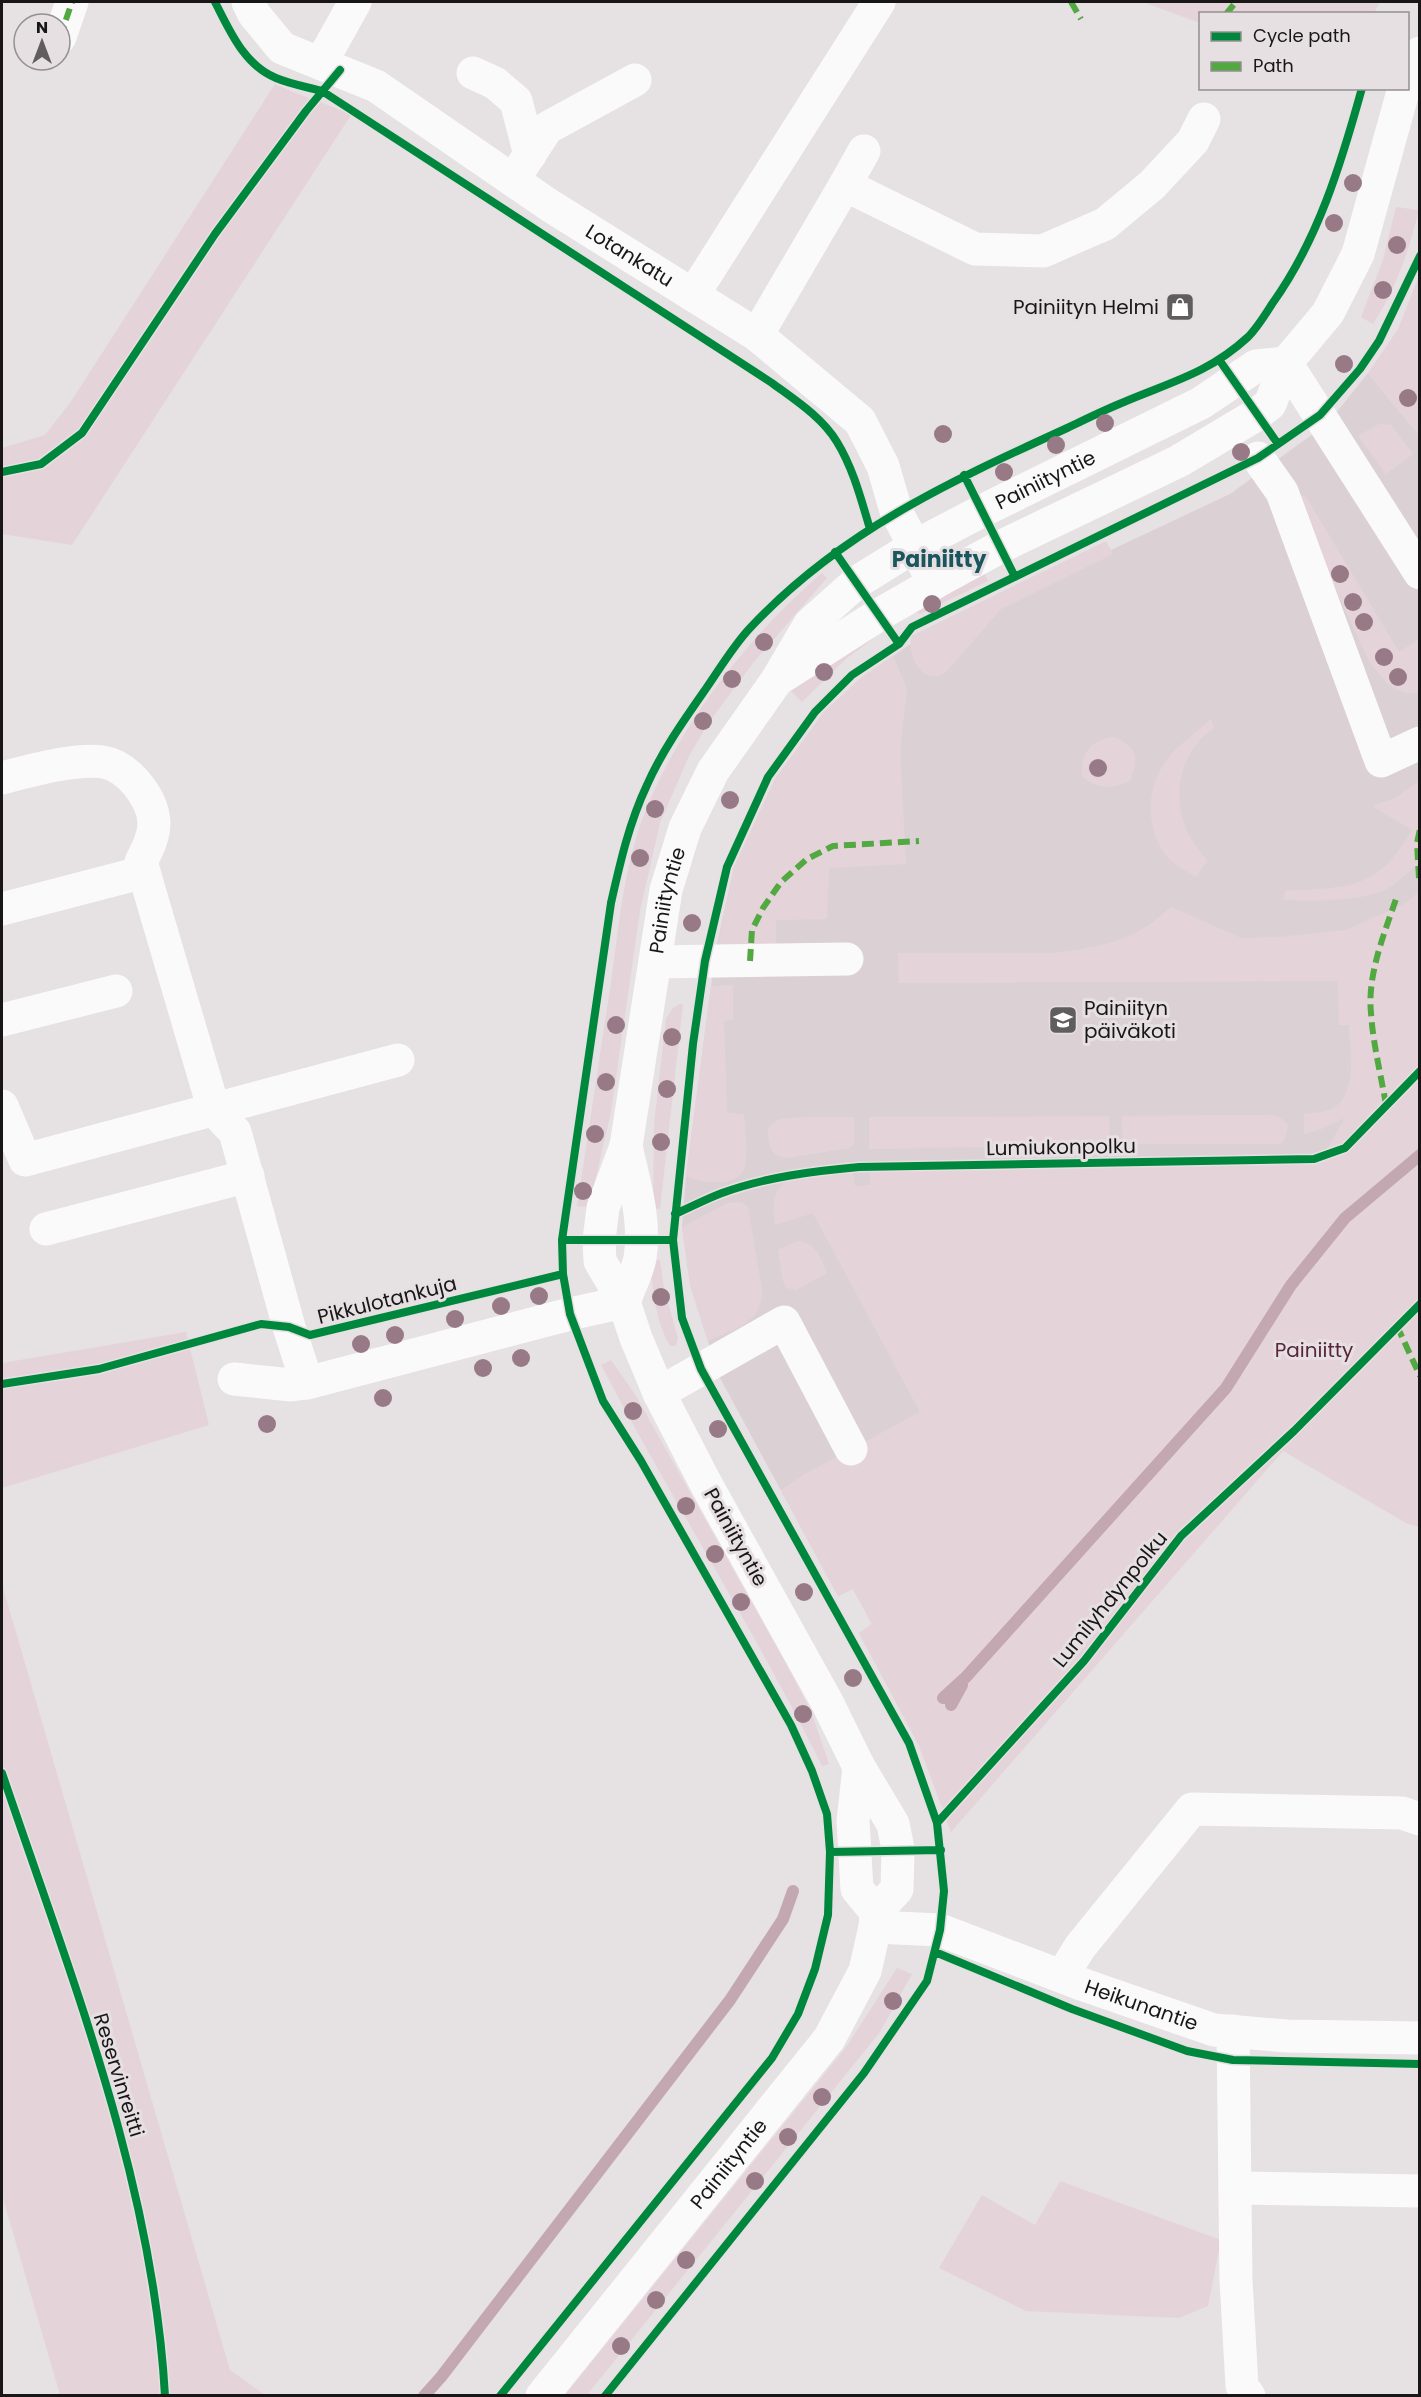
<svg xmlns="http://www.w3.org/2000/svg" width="1421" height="2397" font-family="Poppins,sans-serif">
  <rect width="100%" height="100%" fill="#e6e1e3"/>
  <path fill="#dbd1d4" d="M1368 373 1419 435V1055L1346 1117 1288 1217 888 1687 859 1633 872 1624 853 1589 838 1596 719 1376 690 1285 682 1227 686 1176 716 949 734 867 775 779 824 712 862 677 909 645 1230 494 1328 423Z"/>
  <path fill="#e4d4d9" d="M1143 2H1380L1374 13 1200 14V23Z
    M275 84C300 96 326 103 351 115L72 545 2 534V448L45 435 70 403Z
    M1396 207 1419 210C1408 253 1397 287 1373 324L1361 317 1383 260Z
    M1419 276V435L1368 373 1398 329Z
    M1379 424 1391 425 1413 454 1386 474 1358 436Z
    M1301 495 1306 497 1399 652 1419 639V693C1394 696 1383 679 1369 661L1293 498Z
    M1106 541 1113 554 1001 609 946 672C921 688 908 654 911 636Z
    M982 568 988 581 920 614 913 611Z
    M822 573 827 578 753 663 709 722 689 756 660 823 640 911 611 1112 589 1207 577 1206C589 1129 600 1053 612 976 619 924 624 870 642 820 677 727 747 637 822 573Z
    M866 629 873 639 847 658 802 702 789 689Z
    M893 656 907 689 900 750 906 864 829 868 827 919 776 920V944L718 945 734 867 775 779 824 712 862 677Z
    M1211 719 1214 728C1181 750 1171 793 1186 829 1190 840 1200 851 1207 861L1196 877C1188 872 1176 866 1169 859 1146 832 1144 789 1167 760 1178 745 1197 732 1211 719Z
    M1115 737C1138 749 1139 758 1130 781 1112 789 1097 790 1082 776 1080 753 1092 739 1115 737Z
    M1419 781V863C1410 870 1401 880 1390 887 1364 902 1314 901 1284 900L1285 891C1349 887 1377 891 1412 830L1372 806 1395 798Z
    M1419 891V1527L1406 1523 1283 1451 951 1832 919 1746 859 1633 872 1624 853 1589 838 1596 781 1490 805 1474 920 1412 813 1213 775 1225C773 1212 772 1193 783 1184 793 1175 839 1173 853 1173L855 1186 870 1185V1172L1319 1164 1345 1118 1319 1130 1304 1134V1114C1312 1113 1324 1113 1332 1109 1359 1093 1350 1052 1349 1025H1339L1338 981 899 983 898 953H1053C1084 949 1117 945 1144 928 1154 922 1162 914 1171 907L1241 938 1279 937 1346 930 1406 903Z
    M733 985V1020L724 1021 727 1113 744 1114C745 1126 749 1162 743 1171 734 1188 700 1183 686 1176L711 986Z
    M680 1004H683L660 1209 653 1208 654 1124 666 1019 673 1008Z
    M1272 1115 1279 1117 1288 1125 1285 1139 1280 1144H1123L1122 1116Z
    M1109 1116 1110 1145 869 1149V1117Z
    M805 1117H854V1144L850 1148 786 1158C769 1155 768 1143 768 1128L779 1119Z
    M741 1202 748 1207 762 1290C762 1324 734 1329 708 1341L690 1285 682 1227 728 1203Z
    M798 1241C817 1244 820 1257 827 1273L796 1290 787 1288 783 1281 778 1250Z
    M649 1260H660L664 1288 678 1338 676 1346H670C655 1320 653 1289 649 1260Z
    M186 1332 209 1425 2 1488V1363Z
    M611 1360 636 1396 784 1660 811 1711 829 1764 822 1766C754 1629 672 1500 601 1365Z
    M2 1584 230 2370 265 2395H60L2 2195Z
    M897 1968 912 1974 880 2032 587 2395H565L847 2046Z
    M1060 2181 1221 2240 1208 2306 1179 2318 1026 2311 939 2268 982 2195 1035 2225Z"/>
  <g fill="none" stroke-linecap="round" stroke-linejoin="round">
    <path stroke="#c4a8b1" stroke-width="12" d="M943 1698 966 1677 1226 1388 1291 1285 1345 1218 1420 1155
      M951 1705 962 1685
      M424 2396 441 2377 730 2000 783 1919 793 1891"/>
    <g stroke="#fbfafb" stroke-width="33">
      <path id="s1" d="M248 2 254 14 282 48 376 86 549 205 757 335 860 421 883 466 896 511 934 583"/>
      <path d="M60 37 72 2"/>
      <path d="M321 63 355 2"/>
      <path d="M473 73 495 83 516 101 530 155"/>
      <path d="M1408 78 1420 53"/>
      <path d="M513 180 547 128 635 80"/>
      <path d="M845 185 864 151"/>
      <path d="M693 295 879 2"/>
      <path d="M757 335 845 185 975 249 1043 251 1105 224 1152 185 1193 141 1204 119"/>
      <path d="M1286 363 1420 573"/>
      <path d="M1258 458 1282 492 1381 761 1420 743"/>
      <path d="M783 676 880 614 934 583 1000 547 1179 461 1256 415 1270 404 1286 363 1328 313 1358 254 1404 88"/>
      <path d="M2 778C29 771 75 758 103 762 128 766 153 798 154 823 154 837 147 850 141 862L214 1110 235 1132 289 1327 307 1383"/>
      <path d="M2 909 144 872"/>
      <path d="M655 962 847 959"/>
      <path d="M2 1020 116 991"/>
      <path d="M2 1106 25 1160 398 1060"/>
      <path d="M46 1229 248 1176"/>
      <path d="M624 1302C629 1288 637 1273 640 1258 646 1220 634 1183 626 1146"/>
      <path d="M234 1379 291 1385 307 1383 570 1314 624 1302"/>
      <path d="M659 1393 784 1322 851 1449"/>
      <path d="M859 1767 853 1821 857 1889 876 1912"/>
      <path id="s2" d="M875 1927 940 1930 1084 1985 1214 2030 1287 2036 1420 2038"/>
      <path d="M1062 1976 1080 1947 1192 1809 1402 1813 1420 1819"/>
      <path d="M1233 2031 1236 2280 1242 2386 1249 2396"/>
      <path d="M1235 2188 1420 2191"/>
      <path id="s3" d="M542 2396 829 2039 865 1971 875 1927 876 1912 897 1889 898 1849 893 1824 859 1767 827 1702 706 1484 659 1393 636 1338 624 1302 600 1261 599 1240 603 1208 626 1146 666 890 685 828 713 771 777 680 810 624 857 582 915 546 982 511 1201 403 1256 366 1286 363"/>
    </g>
    <path stroke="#52a942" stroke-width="6" stroke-dasharray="12 6" stroke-linecap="butt" d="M1071 2 1081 19
      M1226 14 1236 2
      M60 37 72 2
      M1419 878 1417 843 1420 829
      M750 961 752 930 763 908 781 882 807 859 833 846 919 841
      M1386 1105C1381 1075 1373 1044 1371 1013 1367 974 1385 932 1397 896
      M1397 1326 1420 1376"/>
    <g stroke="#e7e0e2" stroke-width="11">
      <path id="cycleway" d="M215 2C230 31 244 65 276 78 290 84 307 87 322 91L772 383C795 400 822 417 837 442 853 468 861 499 870 529
        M1220 361 1278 444
        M2 472 41 464 82 433 215 234 306 111 340 70
        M964 475 1015 577
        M835 552 899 644
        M675 1214C691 1207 706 1199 722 1193 766 1177 814 1171 859 1167L1314 1159 1345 1148 1420 1071
        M562 1240H673
        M2 1384 99 1369 261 1324 289 1327 310 1335 563 1274
        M2 1773C70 1975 153 2180 165 2396
        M937 1823 1084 1661 1181 1536 1294 1431 1420 1304
        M830 1852 941 1850
        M935 1952 1072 2009 1187 2051 1233 2060 1420 2064
        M500 2396 772 2058 798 2014 815 1969 828 1915 830 1852 827 1814 812 1771 791 1725 641 1461 603 1401 570 1314 563 1274 562 1240 611 903C620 863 629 823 647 785 662 751 684 720 705 690 719 670 733 646 750 628 840 532 947 483 1065 429 1084 420 1104 410 1124 402 1171 382 1209 373 1248 337 1257 328 1265 315 1272 304 1318 240 1341 164 1362 88
        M605 2396 864 2073 927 1981 940 1930 944 1891 937 1823 909 1743 701 1369 682 1318 673 1240 693 1044 705 961 727 867 768 777 815 712 852 675 899 644 912 627 1258 458 1320 415 1360 369 1379 341 1420 256"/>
    </g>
    <use href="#cycleway" stroke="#00873e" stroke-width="8"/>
  </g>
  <g fill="#987a86">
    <circle cx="1353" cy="183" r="9"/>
    <circle cx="1334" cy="223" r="9"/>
    <circle cx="1397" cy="245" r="9"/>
    <circle cx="1383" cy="290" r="9"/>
    <circle cx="1344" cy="364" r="9"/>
    <circle cx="1408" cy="398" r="9"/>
    <circle cx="1105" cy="423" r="9"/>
    <circle cx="943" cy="434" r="9"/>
    <circle cx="1056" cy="445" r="9"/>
    <circle cx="1241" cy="452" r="9"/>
    <circle cx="1004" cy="472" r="9"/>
    <circle cx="1340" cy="574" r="9"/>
    <circle cx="1353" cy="602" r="9"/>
    <circle cx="932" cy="604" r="9"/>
    <circle cx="1364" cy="622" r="9"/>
    <circle cx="764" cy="642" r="9"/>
    <circle cx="1384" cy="657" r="9"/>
    <circle cx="824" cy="672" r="9"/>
    <circle cx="1398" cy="677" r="9"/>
    <circle cx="732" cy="679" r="9"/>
    <circle cx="703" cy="721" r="9"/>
    <circle cx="1098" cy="768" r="9"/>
    <circle cx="730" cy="800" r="9"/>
    <circle cx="655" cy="809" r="9"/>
    <circle cx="640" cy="858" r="9"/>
    <circle cx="692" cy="923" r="9"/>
    <circle cx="616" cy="1025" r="9"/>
    <circle cx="672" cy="1037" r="9"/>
    <circle cx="606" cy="1082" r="9"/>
    <circle cx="667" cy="1089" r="9"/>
    <circle cx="595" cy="1134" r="9"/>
    <circle cx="661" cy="1142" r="9"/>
    <circle cx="583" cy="1191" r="9"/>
    <circle cx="539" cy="1296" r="9"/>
    <circle cx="661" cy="1297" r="9"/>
    <circle cx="501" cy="1306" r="9"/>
    <circle cx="455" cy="1319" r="9"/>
    <circle cx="395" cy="1335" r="9"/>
    <circle cx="361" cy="1344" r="9"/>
    <circle cx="521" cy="1358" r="9"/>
    <circle cx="483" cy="1368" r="9"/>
    <circle cx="383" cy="1398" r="9"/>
    <circle cx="633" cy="1411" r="9"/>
    <circle cx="267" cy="1424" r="9"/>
    <circle cx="718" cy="1429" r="9"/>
    <circle cx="686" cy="1506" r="9"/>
    <circle cx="715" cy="1554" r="9"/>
    <circle cx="804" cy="1592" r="9"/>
    <circle cx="741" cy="1602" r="9"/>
    <circle cx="853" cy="1678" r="9"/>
    <circle cx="803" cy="1714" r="9"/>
    <circle cx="893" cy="2001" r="9"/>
    <circle cx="822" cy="2097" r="9"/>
    <circle cx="788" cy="2137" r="9"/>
    <circle cx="755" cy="2181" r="9"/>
    <circle cx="686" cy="2260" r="9"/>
    <circle cx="656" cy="2300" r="9"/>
    <circle cx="621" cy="2346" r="9"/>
  </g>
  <defs>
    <g id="shop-square" transform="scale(1.5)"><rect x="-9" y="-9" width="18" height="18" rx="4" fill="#605d5e" stroke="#e7e0e2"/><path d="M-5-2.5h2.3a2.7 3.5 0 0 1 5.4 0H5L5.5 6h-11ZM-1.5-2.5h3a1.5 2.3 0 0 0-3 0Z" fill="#fff"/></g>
    <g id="school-square" transform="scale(1.5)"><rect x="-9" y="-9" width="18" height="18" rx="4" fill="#605d5e" stroke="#e7e0e2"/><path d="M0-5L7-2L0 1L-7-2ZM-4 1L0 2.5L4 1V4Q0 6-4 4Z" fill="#fff"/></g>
  </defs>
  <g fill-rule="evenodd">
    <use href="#shop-square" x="1180" y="307"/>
    <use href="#school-square" x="1063" y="1020"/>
  </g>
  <g text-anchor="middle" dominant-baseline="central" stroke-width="6" stroke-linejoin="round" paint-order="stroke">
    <g font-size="20" fill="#181616" stroke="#e7e0e2">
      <text stroke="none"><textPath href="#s1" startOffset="464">Lotankatu</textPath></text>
      <text stroke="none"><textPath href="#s3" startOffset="2288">Painiityntie</textPath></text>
      <text stroke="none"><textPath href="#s3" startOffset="1696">Painiityntie</textPath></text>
      <text transform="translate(1061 1147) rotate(-1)">Lumiukonpolku</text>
      <text transform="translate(387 1300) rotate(-14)">Pikkulotankuja</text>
      <text transform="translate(736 1537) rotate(61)">Painiityntie</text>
      <text transform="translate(1110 1599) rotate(-51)">Lumilyhdynpolku</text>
      <text stroke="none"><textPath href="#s2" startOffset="280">Heikunantie</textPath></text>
      <text transform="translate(119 2075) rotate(73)">Reservinreitti</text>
      <text stroke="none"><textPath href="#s3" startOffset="298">Painiityntie</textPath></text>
    </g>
    <g font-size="20" fill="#181616" stroke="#e7e0e2" text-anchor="end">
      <text x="1159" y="307">Painiityn Helmi</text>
      <text x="1084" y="1008" text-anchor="start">Painiityn<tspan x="1084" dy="23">päiväkoti</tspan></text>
    </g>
    <g font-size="20" fill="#58253a" stroke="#e7e0e2">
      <text x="1314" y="1350">Painiitty</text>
    </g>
    <g font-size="22" font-weight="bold" fill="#1b555d" stroke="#e7e0e2">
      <text x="939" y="559">Painiitty</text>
    </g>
  </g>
  <rect width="1421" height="2397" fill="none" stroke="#181616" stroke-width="6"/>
  <rect x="1199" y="12" width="210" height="78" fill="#e7e0e2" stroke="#948f90" stroke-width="1.5"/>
  <rect x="1211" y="32" width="30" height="9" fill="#00873e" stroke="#948f90" stroke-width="1.5"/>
  <text x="1253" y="42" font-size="18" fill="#181616">Cycle path</text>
  <rect x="1211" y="62" width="30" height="9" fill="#52a942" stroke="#948f90" stroke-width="1.5"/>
  <text x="1253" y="72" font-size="18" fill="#181616">Path</text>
  <g transform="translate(42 42)"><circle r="28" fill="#e7e0e2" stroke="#948f90" stroke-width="1.5"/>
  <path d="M0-4.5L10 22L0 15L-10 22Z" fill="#605d5e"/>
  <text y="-9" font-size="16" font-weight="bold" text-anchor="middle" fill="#181616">N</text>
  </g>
</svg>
